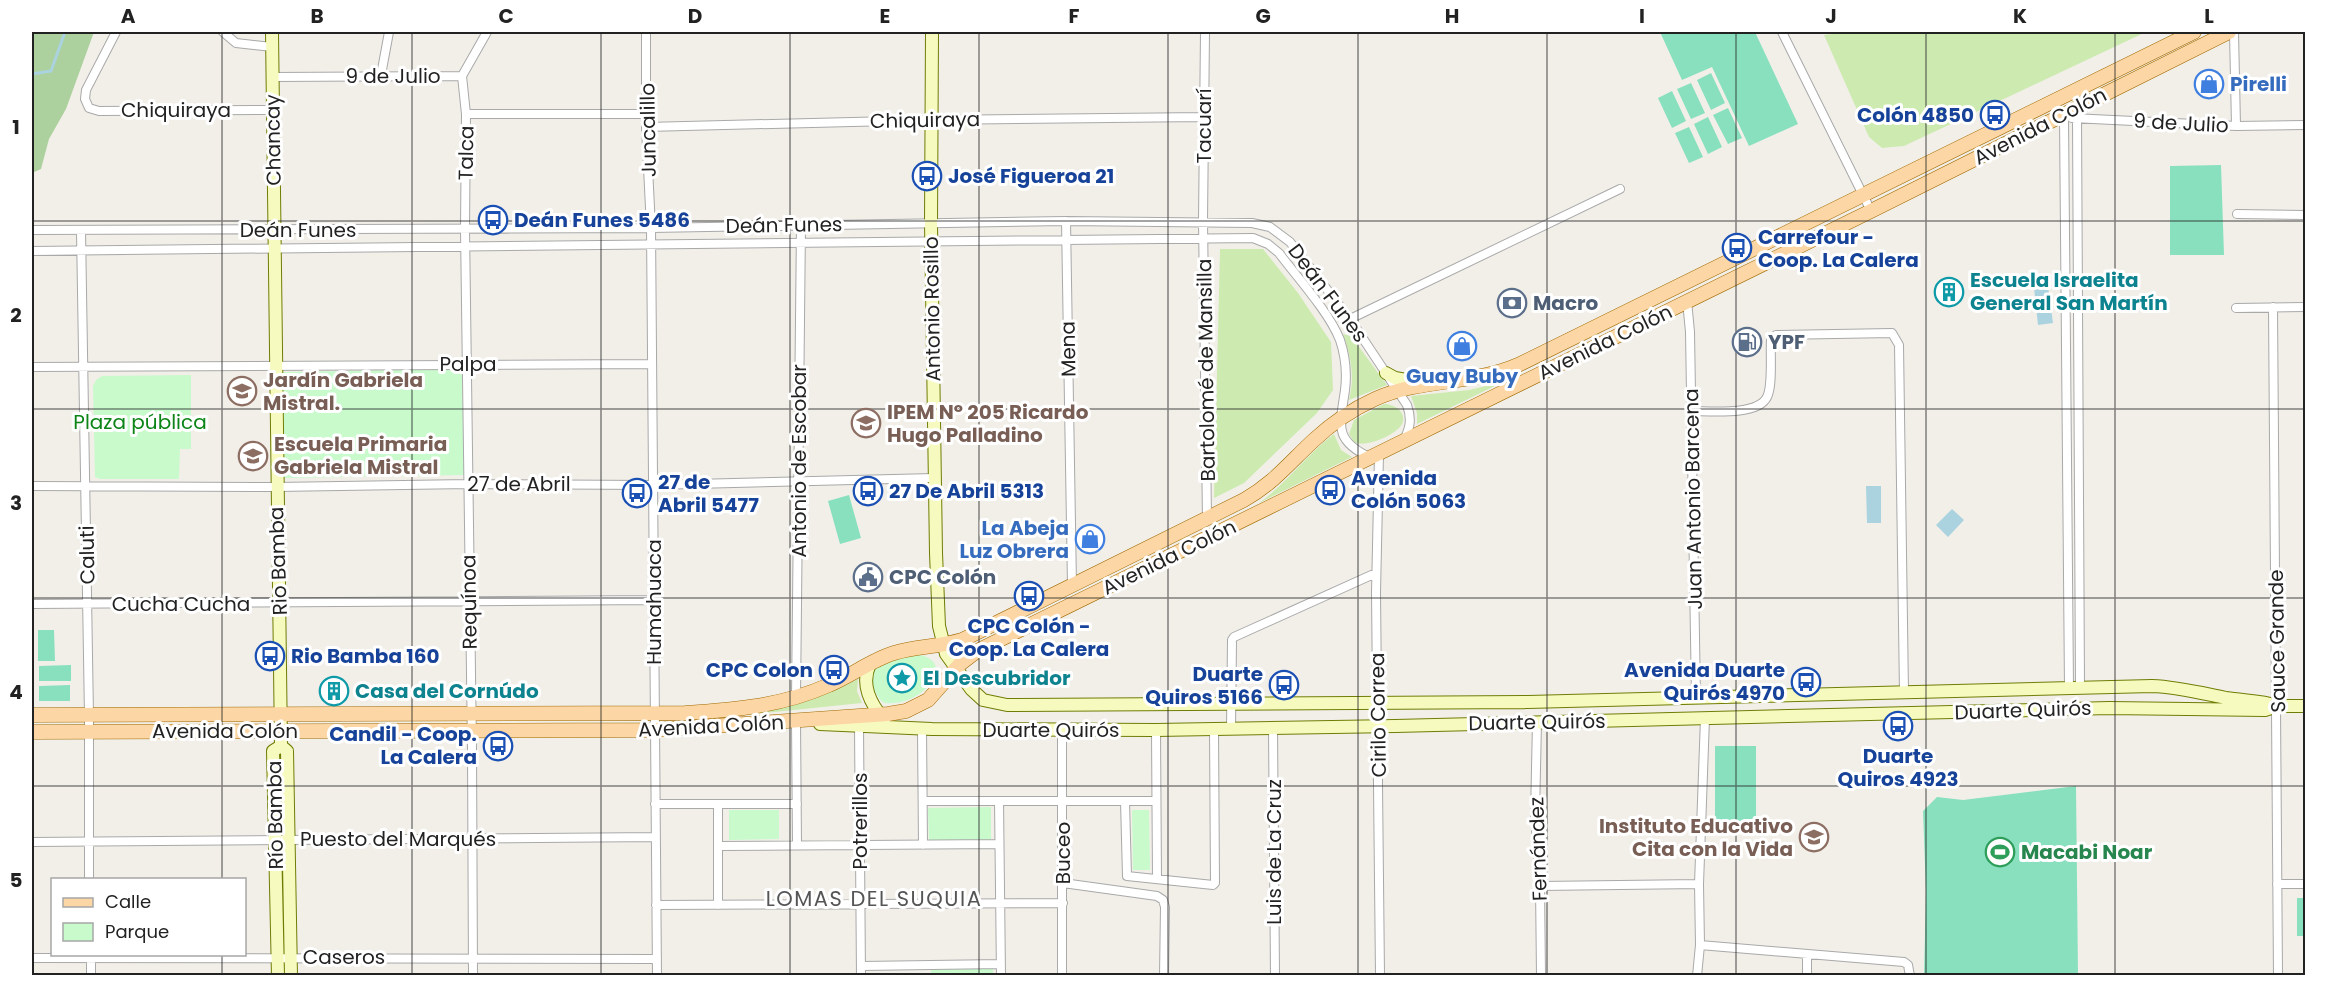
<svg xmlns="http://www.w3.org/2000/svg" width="2337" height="1007" font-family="Poppins,sans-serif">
  <rect width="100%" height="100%" fill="#f2efe9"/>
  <path fill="#cdebb0" d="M1850 32H2146L1904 146 1882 148 1869 137 1824 35Z
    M1220 249H1263L1298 293 1331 342 1333 390 1317 413 1244 483 1214 498Z
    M1343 334 1351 336 1387 385 1349 400C1355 376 1351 357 1343 334Z
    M1503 382 1417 424V413L1411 396 1469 390Z
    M1384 404C1398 404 1411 417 1398 429 1389 437 1365 448 1354 442L1349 434 1354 420Z
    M1334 434 1341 450 1352 457 1259 503C1287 483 1307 454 1334 434Z
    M858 679 857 691 862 703 735 716C779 709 819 700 858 679Z"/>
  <path fill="#add19e" d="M32 32H94L66 109 49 139 41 169 32 173Z"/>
  <path fill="#c8facc" d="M462 369 464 475 284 478 282 372Z
    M191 375V449H180L179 479H100L95 477 93 386 96 380 102 376Z
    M914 654C962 659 923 708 884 703 873 694 870 681 876 667L898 658Z
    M991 807V840L929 841 928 808Z
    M729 810H779V839L729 840Z
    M1132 810H1149L1150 870H1133Z
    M931 969H993V975H931Z"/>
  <path fill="#88e0be" d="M1660 32H1755L1798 124 1749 146 1712 67 1682 80Z
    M1711 73 1725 103 1711 110 1697 80Z
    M1691 83 1705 113 1691 119 1677 89Z
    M1672 91 1686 121 1672 128 1658 98Z
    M1728 108 1742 138 1728 144 1713 115Z
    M1708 117 1722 147 1708 154 1694 124Z
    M1689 127 1703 157 1689 163 1675 133Z
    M2221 165 2224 255H2170V166Z
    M849 495 861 538 840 544 828 501Z
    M38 630H54L55 661H38Z
    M71 665V681H39V666Z
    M70 685V701H39V686Z
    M1715 746H1756V824H1715Z
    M2076 786 2078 975H1924L1926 892 1923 811 1937 797 1963 800Z
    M2297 898H2305V936H2297Z"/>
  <path fill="#aad3df" d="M2048 286 2053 323 2038 325 2034 288Z
    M1866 486H1881V523H1867Z
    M1952 509 1964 520 1948 537 1936 525Z"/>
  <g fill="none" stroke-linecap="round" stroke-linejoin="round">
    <path stroke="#aad3df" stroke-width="3" d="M32 74 51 71 65 32"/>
    <g stroke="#a9a9a9" stroke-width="10">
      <path id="minor" d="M116 32 86 90 85 99 89 108 99 111 272 110
        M223 32 236 43 272 47
        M646 32V127L651 228 657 976
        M1205 32 1203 221 1207 519
        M1782 32 1871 211
        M2234 32 2236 126
        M381 75 389 32
        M462 76 466 114 465 229 472 747 473 976
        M272 77 462 76 487 32
        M466 114H646
        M2064 118 2069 688
        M2072 118 2236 126 2306 125
        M2077 118 2080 687
        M646 127 932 120 1204 117
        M2237 214 2306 215
        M1066 221 1072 586
        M32 230 651 228 1066 221 1252 223 1270 227 1290 242 1350 319 1407 405C1412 419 1410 428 1404 440
        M81 231 89 716V880
        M32 251 1253 238 1268 244 1279 253C1297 277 1329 312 1340 340 1345 355 1347 374 1345 390 1340 426 1333 440 1371 458
        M1687 301 1690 332 1696 698
        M2273 307 2278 976
        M2236 308 2306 307
        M1350 319 1620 189
        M32 367 652 364
        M1691 411C1710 411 1758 416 1767 397 1773 386 1770 354 1771 340L1776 335 1892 333 1899 345 1904 692
        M1379 454 1376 593 1380 976
        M32 486 276 487 468 484 653 485 934 478
        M32 604 654 600
        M796 698 801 225
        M796 721 797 845
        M1537 722 1535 816 1540 886 1541 976
        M1273 728 1275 976
        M922 729 923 845
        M1231 729 1232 640 1234 637 1376 573
        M1156 730 1157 879
        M923 801H1156
        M999 801 1001 976
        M1125 801 1127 876 1213 885 1215 883 1214 729
        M655 804H797
        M32 842 656 837
        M718 846 999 844
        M1063 883 1157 896 1163 900 1165 907 1164 976
        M2277 884H2306
        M1540 886 1699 884
        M656 905 1063 903
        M718 905V804
        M1700 945 1904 962 1908 965 1910 976
        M91 954V976
        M1807 955V976
        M32 958 657 959
        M861 966 1001 964
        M861 976 859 726 863 723
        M1062 976V731
        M1697 976 1700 945 1699 884 1705 718"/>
    </g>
    <g stroke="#707d05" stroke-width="14">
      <path id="secondary" d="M272 32 281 746
        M932 32 931 223 936 553 939 626 946 654 971 689 983 700 1007 705 1528 702 2152 686C2178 687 2201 693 2226 698 2244 701 2261 700 2277 706
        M1386 373 1395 378 1423 383
        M870 664C860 685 871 704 884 720
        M820 724 932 729 1156 730 1395 726 2109 708 2265 710 2277 706H2306
        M281 746 287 751 291 976
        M278 976 273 751 281 746"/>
    </g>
    <g stroke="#a06b00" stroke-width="15">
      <path id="primary" d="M32 715 685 713C735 710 782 706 829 685 851 676 871 660 894 653 916 646 939 647 962 640L1244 500C1274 483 1290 462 1314 440 1332 423 1353 409 1375 399 1421 378 1472 385 1518 365L2194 32
        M32 732 655 730 888 714 906 711 928 700 960 664 977 651 1871 211 2229 32"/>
    </g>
    <use href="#minor" stroke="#fff" stroke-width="8"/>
    <use href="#secondary" stroke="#f7fabf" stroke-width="12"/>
    <use href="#primary" stroke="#fcd6a4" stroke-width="14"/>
  </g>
  <path fill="none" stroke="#222" stroke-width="1.5" stroke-opacity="0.55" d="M222 32V880M412 32V976M601 32V976M790 32V976M979 32V976M1168 32V976M1358 32V976M1547 32V976M1736 32V976M1926 32V976M2115 32V976M32 221H2306M32 409H2306M32 598H2306M32 786H2306M222 954V976"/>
  <defs>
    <g id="shop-ring" transform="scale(1.5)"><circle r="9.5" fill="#fff" stroke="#3f7fe0" stroke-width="1.5"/><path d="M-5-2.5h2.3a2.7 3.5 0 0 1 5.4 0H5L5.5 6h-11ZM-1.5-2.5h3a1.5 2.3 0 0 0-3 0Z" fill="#3f7fe0"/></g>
    <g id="bus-ring" transform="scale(1.5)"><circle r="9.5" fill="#fff" stroke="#1a4fb4" stroke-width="1.5"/><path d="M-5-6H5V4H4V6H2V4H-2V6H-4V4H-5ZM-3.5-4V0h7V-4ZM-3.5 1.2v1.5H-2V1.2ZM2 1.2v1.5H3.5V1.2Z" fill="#1a4fb4"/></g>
    <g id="building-ring" transform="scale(1.5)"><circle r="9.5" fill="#fff" stroke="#0f9aa8" stroke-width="1.5"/><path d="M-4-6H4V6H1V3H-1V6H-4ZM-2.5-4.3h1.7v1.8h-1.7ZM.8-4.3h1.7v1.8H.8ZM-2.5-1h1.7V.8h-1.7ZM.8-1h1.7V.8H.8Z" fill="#0f9aa8"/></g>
    <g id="bank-ring" transform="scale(1.5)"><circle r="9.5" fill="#fff" stroke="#5c6f8a" stroke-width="1.5"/><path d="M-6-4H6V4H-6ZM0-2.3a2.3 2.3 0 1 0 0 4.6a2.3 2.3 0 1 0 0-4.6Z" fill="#5c6f8a"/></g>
    <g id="fuel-ring" transform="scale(1.5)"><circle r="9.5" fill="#fff" stroke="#5c6f8a" stroke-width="1.5"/><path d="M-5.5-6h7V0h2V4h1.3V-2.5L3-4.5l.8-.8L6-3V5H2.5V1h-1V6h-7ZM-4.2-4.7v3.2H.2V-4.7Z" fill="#5c6f8a"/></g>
    <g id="school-ring" transform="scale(1.5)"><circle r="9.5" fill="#fff" stroke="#8d6e63" stroke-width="1.5"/><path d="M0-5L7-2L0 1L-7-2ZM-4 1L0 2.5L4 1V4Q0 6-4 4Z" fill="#8d6e63"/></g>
    <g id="civic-ring" transform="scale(1.5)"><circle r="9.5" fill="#fff" stroke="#5c6f8a" stroke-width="1.5"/><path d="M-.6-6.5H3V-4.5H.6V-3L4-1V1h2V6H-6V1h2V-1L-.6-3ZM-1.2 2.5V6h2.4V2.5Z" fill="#5c6f8a"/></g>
    <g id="sight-ring" transform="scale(1.5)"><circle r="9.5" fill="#fff" stroke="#0f9aa8" stroke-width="1.5"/><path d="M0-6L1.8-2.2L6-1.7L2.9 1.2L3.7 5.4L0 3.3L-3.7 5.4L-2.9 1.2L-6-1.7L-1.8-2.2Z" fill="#0f9aa8"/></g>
    <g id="stadium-ring" transform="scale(1.5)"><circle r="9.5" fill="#fff" stroke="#2e9e5b" stroke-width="1.5"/><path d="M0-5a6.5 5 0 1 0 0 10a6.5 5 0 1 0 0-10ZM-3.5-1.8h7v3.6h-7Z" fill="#2e9e5b"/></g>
  </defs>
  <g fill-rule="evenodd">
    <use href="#shop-ring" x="2209" y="84"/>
    <use href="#bus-ring" x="1995" y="115"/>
    <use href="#bus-ring" x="927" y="176"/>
    <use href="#bus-ring" x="493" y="220"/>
    <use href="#bus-ring" x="1737" y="248"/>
    <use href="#building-ring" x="1949" y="292"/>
    <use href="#bank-ring" x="1512" y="303"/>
    <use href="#fuel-ring" x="1747" y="342"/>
    <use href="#shop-ring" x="1462" y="346"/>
    <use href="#school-ring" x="242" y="391"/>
    <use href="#school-ring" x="866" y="423"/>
    <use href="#school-ring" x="253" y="456"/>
    <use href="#bus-ring" x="1330" y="490"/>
    <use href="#bus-ring" x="868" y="491"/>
    <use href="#bus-ring" x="637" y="493"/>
    <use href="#shop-ring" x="1090" y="539"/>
    <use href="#civic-ring" x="868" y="577"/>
    <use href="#bus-ring" x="1029" y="596"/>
    <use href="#bus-ring" x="270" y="656"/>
    <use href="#bus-ring" x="834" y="670"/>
    <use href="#sight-ring" x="902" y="678"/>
    <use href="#bus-ring" x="1806" y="682"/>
    <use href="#bus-ring" x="1284" y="685"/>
    <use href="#building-ring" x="334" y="691"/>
    <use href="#bus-ring" x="1898" y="726"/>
    <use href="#bus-ring" x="498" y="746"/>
    <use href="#school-ring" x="1814" y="837"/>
    <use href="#stadium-ring" x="2000" y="852"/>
  </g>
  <g text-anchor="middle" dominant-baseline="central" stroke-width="6" stroke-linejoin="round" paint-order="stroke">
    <g font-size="20" fill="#222" stroke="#fff">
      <text x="393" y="76">9 de Julio</text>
      <text x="176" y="110">Chiquiraya</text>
      <text transform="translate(925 120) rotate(-1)">Chiquiraya</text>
      <text transform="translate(2181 123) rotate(3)">9 de Julio</text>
      <text transform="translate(1204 126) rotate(-90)">Tacuarí</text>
      <text transform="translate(2040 126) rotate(-27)">Avenida Colón</text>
      <text transform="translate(648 130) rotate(-91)">Juncalillo</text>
      <text transform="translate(273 140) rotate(-91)">Chancay</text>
      <text transform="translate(466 153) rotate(-89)">Talca</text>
      <text transform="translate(784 225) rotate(-1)">Deán Funes</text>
      <text x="298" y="230">Deán Funes</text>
      <text transform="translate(1328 293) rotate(53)">Deán Funes</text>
      <text transform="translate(932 309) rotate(-91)">Antonio Rosillo</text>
      <text transform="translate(1605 342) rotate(-26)">Avenida Colón</text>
      <text transform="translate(1068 349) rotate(-91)">Mena</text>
      <text x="468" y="364">Palpa</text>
      <text transform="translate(1206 370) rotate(-91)">Bartolomé de Mansilla</text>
      <text transform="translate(799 461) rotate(-90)">Antonio de Escobar</text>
      <text x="519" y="484">27 de Abril</text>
      <text transform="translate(1693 499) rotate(-91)">Juan Antonio Barcena</text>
      <text transform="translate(87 555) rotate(-91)">Caluti</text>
      <text transform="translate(1169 557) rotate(-26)">Avenida Colón</text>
      <text transform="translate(278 561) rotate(-92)">Rio Bamba</text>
      <text transform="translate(469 602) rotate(-91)">Requínoa</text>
      <text transform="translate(654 602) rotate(-90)">Humahuaca</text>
      <text x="181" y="604">Cucha Cucha</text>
      <text transform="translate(2277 641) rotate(-91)">Sauce Grande</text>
      <text transform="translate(2023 710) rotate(-2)">Duarte Quirós</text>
      <text transform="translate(1378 715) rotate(-91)">Cirilo Correa</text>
      <text transform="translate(1537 722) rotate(-1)">Duarte Quirós</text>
      <text transform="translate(711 726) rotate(-3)">Avenida Colón</text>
      <text x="1051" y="730">Duarte Quirós</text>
      <text x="225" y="731">Avenida Colón</text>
      <text transform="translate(275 815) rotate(-91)">Río Bamba</text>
      <text transform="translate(860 821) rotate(-90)">Potrerillos</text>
      <text x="398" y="839">Puesto del Marqués</text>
      <text transform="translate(1538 849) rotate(-92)">Fernández</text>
      <text transform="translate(1274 852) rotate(-90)">Luis de La Cruz</text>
      <text transform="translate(1063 853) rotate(-90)">Buceo</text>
      <text x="344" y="957">Caseros</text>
    </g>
    <g font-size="20" font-weight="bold" fill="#366cbe" stroke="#fff" text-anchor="start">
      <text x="2230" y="84">Pirelli</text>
      <text x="1462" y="376" text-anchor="middle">Guay Buby</text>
      <text x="1069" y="528" text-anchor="end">La Abeja<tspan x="1069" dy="23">Luz Obrera</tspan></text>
    </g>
    <g font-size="20" font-weight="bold" fill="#164399" stroke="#fff" text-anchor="start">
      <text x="1974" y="115" text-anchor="end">Colón 4850</text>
      <text x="948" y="176">José Figueroa 21</text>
      <text x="514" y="220">Deán Funes 5486</text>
      <text x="1758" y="237">Carrefour -<tspan x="1758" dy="23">Coop. La Calera</tspan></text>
      <text x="1351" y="478">Avenida<tspan x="1351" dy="23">Colón 5063</tspan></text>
      <text x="658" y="482">27 de<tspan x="658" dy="23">Abril 5477</tspan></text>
      <text x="889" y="491">27 De Abril 5313</text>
      <text x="1029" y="626" text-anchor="middle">CPC Colón -<tspan x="1029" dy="23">Coop. La Calera</tspan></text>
      <text x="291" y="656">Rio Bamba 160</text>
      <text x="813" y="670" text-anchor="end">CPC Colon</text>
      <text x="1785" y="670" text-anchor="end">Avenida Duarte<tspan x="1785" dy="23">Quirós 4970</tspan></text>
      <text x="1263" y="674" text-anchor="end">Duarte<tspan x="1263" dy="23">Quiros 5166</tspan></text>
      <text x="477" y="734" text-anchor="end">Candil - Coop.<tspan x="477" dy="23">La Calera</tspan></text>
      <text x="1898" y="756" text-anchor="middle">Duarte<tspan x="1898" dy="23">Quiros 4923</tspan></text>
    </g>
    <g font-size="20" font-weight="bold" fill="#0d838f" stroke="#fff" text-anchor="start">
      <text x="1970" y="280">Escuela Israelita<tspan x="1970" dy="23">General San Martín</tspan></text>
      <text x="923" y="678">El Descubridor</text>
      <text x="355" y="691">Casa del Cornúdo</text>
    </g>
    <g font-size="20" font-weight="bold" fill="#4e5e75" stroke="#fff" text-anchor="start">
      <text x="1533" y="303">Macro</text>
      <text x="1768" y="342">YPF</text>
      <text x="889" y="577">CPC Colón</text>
    </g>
    <g font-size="20" font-weight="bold" fill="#785e54" stroke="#fff" text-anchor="start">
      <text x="263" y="380">Jardín Gabriela<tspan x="263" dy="23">Mistral.</tspan></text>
      <text x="887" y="412">IPEM Nº 205 Ricardo<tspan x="887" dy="23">Hugo Palladino</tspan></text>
      <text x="274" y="444">Escuela Primaria<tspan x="274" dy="23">Gabriela Mistral</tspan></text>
      <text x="1793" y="826" text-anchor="end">Instituto Educativo<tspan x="1793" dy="23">Cita con la Vida</tspan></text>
    </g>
    <g font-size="20" fill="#0c8416" stroke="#fff">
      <text x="140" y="422">Plaza pública</text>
    </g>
    <g font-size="20" font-weight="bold" fill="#27864d" stroke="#fff" text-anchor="start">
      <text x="2021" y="852">Macabi Noar</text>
    </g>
    <g font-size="21" letter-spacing="1.5" fill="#555" stroke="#fff">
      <text x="874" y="898">LOMAS DEL SUQUIA</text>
    </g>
  </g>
  <rect width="2337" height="1007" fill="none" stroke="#ffffff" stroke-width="66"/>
  <rect x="51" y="878" width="195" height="78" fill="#ffffff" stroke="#a7a7a7" stroke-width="1.5"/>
  <rect x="63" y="898" width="30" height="9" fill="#fcd6a4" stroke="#a7a7a7" stroke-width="1.5"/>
  <text x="105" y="908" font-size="18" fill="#222222">Calle</text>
  <rect x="63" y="923" width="30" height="18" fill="#c8facc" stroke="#a7a7a7" stroke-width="1.5"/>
  <text x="105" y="938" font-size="18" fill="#222222">Parque</text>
  <rect x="33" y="33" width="2271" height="941" fill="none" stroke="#222" stroke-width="2"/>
  <g font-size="20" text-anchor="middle" font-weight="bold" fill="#222">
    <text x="128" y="23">A</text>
    <text x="317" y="23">B</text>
    <text x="506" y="23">C</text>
    <text x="695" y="23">D</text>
    <text x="885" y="23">E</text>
    <text x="1074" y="23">F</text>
    <text x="1263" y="23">G</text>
    <text x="1452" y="23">H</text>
    <text x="1642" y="23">I</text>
    <text x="1831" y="23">J</text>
    <text x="2020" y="23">K</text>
    <text x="2209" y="23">L</text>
    <text x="16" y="134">1</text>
    <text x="16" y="322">2</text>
    <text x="16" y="510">3</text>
    <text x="16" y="699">4</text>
    <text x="16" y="887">5</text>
  </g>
</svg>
